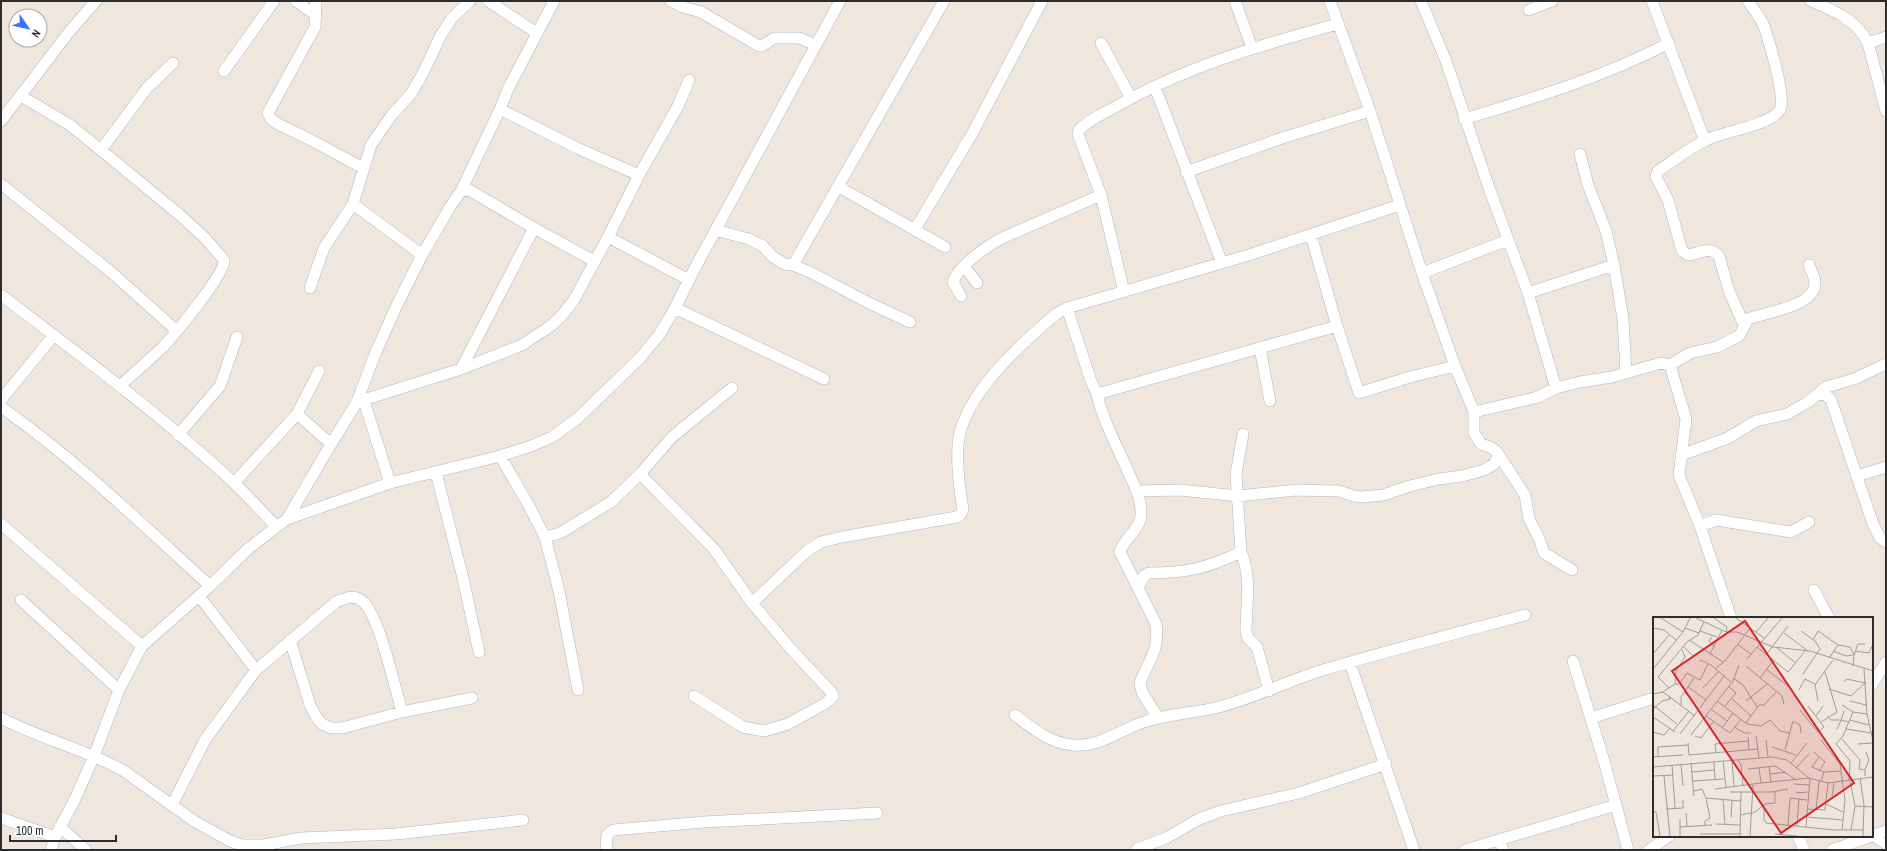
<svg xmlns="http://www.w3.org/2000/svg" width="1887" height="851" font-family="'Archivo Narrow',sans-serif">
  <rect width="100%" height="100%" fill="#efe6de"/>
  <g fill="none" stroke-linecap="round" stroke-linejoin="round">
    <g stroke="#b2b6c1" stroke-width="12">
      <path id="minor" d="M296 1 313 13 316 17
        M316 1 315 27 268 113 271 119 276 123 311 140 363 168
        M488 1 537 33
        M671 1 683 7 701 12 759 46H762L774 38H799L816 45
        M1235 1 1252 48
        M1330 1 1370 111 1422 273 1455 366 1474 412V433L1481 444 1492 448 1497 452 1525 495 1529 519 1539 538 1544 553 1572 570
        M1421 1 1446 61 1489 188 1528 293 1556 388
        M1652 1 1705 141
        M1811 1C1833 10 1857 20 1868 43L1886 111
        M1529 10 1552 1
        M1101 43 1131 98
        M1868 43 1886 37
        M224 71 274 1
        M1155 87 1222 263
        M21 96 70 125 101 150 181 216 205 238 224 260C226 273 174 335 163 347 149 360 134 373 120 386
        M500 109 508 89 554 1
        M1464 119C1534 98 1604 77 1669 43
        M1 121 69 32 96 1
        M101 150 147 88 173 63
        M1580 154 1588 185 1606 231 1614 265 1623 319 1626 372
        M1186 172 1282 138 1370 111
        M1 184 111 272 177 331
        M839 187 945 247
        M461 191 469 190 534 228 594 261
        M353 204 422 255
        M915 229 972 134 1042 1
        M715 230 749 239 763 246 772 256 784 264 793 265 812 273 871 304 910 322
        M1311 235 1337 326 1359 393 1410 377 1455 366
        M608 237 689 280
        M793 265 944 1
        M964 266 977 283
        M1422 273 1508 240
        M310 288 324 248 353 204 371 145 391 116 411 94 423 73 441 35 452 18 470 1
        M1124 292 1101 195 1078 134 1079 130C1088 120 1103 114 1115 107 1185 67 1260 45 1338 24
        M1528 293 1614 265
        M1 295C80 355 161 415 234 483 249 497 262 512 276 526
        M961 296 953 282C958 266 987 246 1002 238L1101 195
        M675 308 824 379
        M1067 308 1091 381 1097 394 1337 326
        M1744 325 1729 291 1719 256C1710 245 1699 254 1688 255L1682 251 1668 200 1656 177 1658 171C1673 161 1688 149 1704 141 1723 131 1767 127 1780 110 1787 100 1768 37 1763 24 1759 16 1753 8 1748 1
        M1260 348 1270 401
        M1670 365 1686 419 1679 475 1700 526 1731 618
        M461 369 534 228
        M1097 394C1103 421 1116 444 1127 469 1133 483 1142 499 1141 515 1141 529 1123 539 1120 552L1156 624C1160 650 1148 661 1140 683L1142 692 1158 718
        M1817 395 1825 394 1831 400 1873 524 1880 538 1886 542
        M1 400 54 335
        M364 401 390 483
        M357 402 461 369 522 345 552 325 563 314 574 300 608 237 639 175 678 106 689 80
        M1 407C76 460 142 524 210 586
        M1474 412 1538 397 1556 388 1580 382 1612 377 1661 363 1670 365 1690 353 1717 347 1739 336 1748 319C1765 312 1815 307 1815 283 1815 277 1811 271 1809 265
        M297 414 331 444
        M1243 434 1236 474 1241 552C1252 578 1246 605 1246 632L1248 638 1257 647 1269 691
        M178 435 220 386 237 337
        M1681 455 1728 438 1756 421 1787 414 1808 402 1826 387 1854 379 1886 364
        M500 456 528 504 545 537 559 591 578 690
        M436 473 463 578 479 652
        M640 474 714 549 752 603 790 648 832 693 833 696 826 703 788 724 764 731 743 727 694 696
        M1857 476 1886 467
        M234 483 297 414 319 371
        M1137 491 1180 490 1238 496 1296 490 1339 491 1354 496 1362 497 1383 495 1410 486 1439 479 1462 476 1484 470 1494 464 1499 455
        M287 519 331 444 357 402 375 354 397 305 422 255 450 207 461 191 500 109 577 148 639 175
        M1 524 142 646
        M1700 526 1716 520 1791 532 1809 522
        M545 537 560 533 611 502 640 474 672 437 732 388
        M1138 587 1144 576 1149 573C1187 573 1207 568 1241 552
        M1814 590 1829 618
        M199 596 256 670 336 602C345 598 354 594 362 601 379 613 395 689 402 712
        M21 600 119 690
        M752 603 807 551 821 542 842 537 957 517 961 514 963 509C959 486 954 451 961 429 974 386 1022 343 1056 314L1067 308 1249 255 1400 205
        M290 640 310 705 317 718 322 724 331 728H342L402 712 472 698
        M1573 661 1604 761 1628 850
        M1350 663 1414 850
        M1872 685 1886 662
        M1015 715C1033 729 1050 743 1073 745 1100 748 1122 728 1147 721 1169 714 1193 713 1215 708 1252 699 1287 681 1323 670 1390 650 1457 633 1525 615
        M1 718C41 739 85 749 124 771L194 821 230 841 242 845H264L301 838 396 834 523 820
        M1591 718 1654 698
        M172 805 205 740 256 670
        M1 818 55 837
        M60 827 86 850
        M1798 836 1804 850
        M1874 836 1886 844
        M1500 840 1503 850
        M1137 849 1166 838 1199 819 1221 811 1299 793 1386 764
        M51 850 55 837 75 799 94 756 119 690 142 646 210 586 249 548 287 519 390 483 500 456 531 446 552 437 578 418 640 358 659 335 675 308 695 268 840 1
        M606 850 607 835 613 830 704 822 877 813
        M1465 850 1616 805
        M1649 850 1669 836
        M1832 850 1886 831"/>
    </g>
    <use href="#minor" stroke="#fff" stroke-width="11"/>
  </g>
  <g transform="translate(1653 617)">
    <rect width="220" height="220" fill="#efe6de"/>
    <path fill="none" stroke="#a19c97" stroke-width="1" d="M8 1 30 15M43 1 73 15H84L120 30 157 34 220 54M61 1 74 10 73 15M83 1 111 21M0 11 11 13 23 23M32 11 46 16M47 14 64 20M148 14 162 24 167 32 150 57M103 15 115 1M131 16 155 34M59 20 56 24 61 29M36 23 70 45M160 23 165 14 185 28 197 30 201 38M84 27 98 37M31 30 40 39M104 30 135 55 152 34M124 31 143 46M180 34 193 39 200 38M202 34 216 36 219 29M0 37 16 18M57 37 69 13M113 38 135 9M176 41 185 28M94 42 129 1M46 45 48 43 58 48 78 65M93 49 129 79 131 87M200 49 201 38 205 27H212M63 51 72 44 97 11M0 52 30 15 37 1M113 52 135 69M211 52 214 97 220 124M80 61 90 68 104 90M107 61 120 44M191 65 194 62 212 66M22 67H26L34 56 47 63 55 47M35 70 53 83M16 71 5 60 34 25 45 18 51 5M50 71 66 54M176 72 198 79 213 65M146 73 152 62 162 67M10 75 42 99M31 75 40 84M0 77 10 75 22 67 23 54 32 40 29 33M79 82 98 99 93 106M64 84 94 107 108 109 117 103 127 114 136 116M93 84 114 67M165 84 162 68 180 43M197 84 213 88M0 88 24 107M28 88V80L41 61M189 88 200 95 214 97M72 89 83 76 75 69M0 92 9 84 17 82 16 79M58 92 74 104M147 93 165 115 171 110 155 89M53 99 77 116 88 102M98 99 106 88H111L123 75M163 99 170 89M174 99 178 103H188L191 94M0 100 22 115M197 103 216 108M168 105 184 95 172 55M81 110 92 116H98M69 111 80 96M184 112 188 103 196 105M193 112 218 116M20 114 36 94M0 115 11 118 16 112M27 117 71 59M38 118 80 64 86 48M42 119 48 121 60 105M103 119 106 141M95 120 96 133M189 122 207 143 206 152 212 153V159M113 123 115 140M168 123 187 147 192 183 189 213M35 126 36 138 105 132M205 127 220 126M119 130 143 138M132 133 140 104 147 108 148 116M63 135 62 127 95 124M161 135 172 145 166 154M0 140 30 138M5 140V130L35 128M166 140 159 150 171 155 168 164M85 143 88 148 90 169M70 144 73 170M79 144 81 169M61 145 62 162M38 146 41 179M138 146 154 126M28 147 30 169M19 148 22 191M0 150 119 140 134 143 156 161 175 166 220 160M116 150 118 165M106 151 108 166 156 161M143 151 156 137M95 152 122 149 142 162M212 153 216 143 213 135M39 155 61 153M171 155 187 154M117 157 133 155M0 159 20 158M11 159 17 219M207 161 211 188 210 219M196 163 197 144 183 127 190 119 200 95M197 163 202 189 198 213M40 164 71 162M141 167 156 168M62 172 108 166M41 174 49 172 53 181 57 201 52 204V208M77 175H119L135 172M143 176 155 175M179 179 181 166M53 181 88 184M70 182 72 207M173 187 190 195M111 188V202L113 206 181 213H210M202 189 220 190M13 192 30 191V183M154 192 172 193 175 166M163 193 166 164M0 195H3L7 219M33 196 34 210M87 198 102 195 112 187 122 186V175M78 200 79 184M153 200 190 203M63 207 87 208M135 208 137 181 154 183M144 209 146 181M27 210 59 208M153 210 157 162M47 217H87M122 217 144 219M27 219V202M87 219 88 175M97 219 100 168"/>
    <path fill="#d62828" fill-opacity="0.15" stroke="#d62828" stroke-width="2" d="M92 4 201 166 128 216 19 54Z"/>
    <rect width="220" height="220" fill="none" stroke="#2c2c2c" stroke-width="2"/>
  </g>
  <rect width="1887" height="851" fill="none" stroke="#2c2c2c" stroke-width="4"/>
  <g transform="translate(28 28) rotate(124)"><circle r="19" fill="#ffffff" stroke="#ababab"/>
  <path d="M0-3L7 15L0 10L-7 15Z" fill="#3b73ff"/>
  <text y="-6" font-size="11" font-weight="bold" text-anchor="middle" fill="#2c2c2c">N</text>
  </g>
  <path d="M10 835v6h106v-6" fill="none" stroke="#2c2c2c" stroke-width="2"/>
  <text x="16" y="835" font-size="12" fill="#2c2c2c" stroke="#ffffff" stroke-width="3" paint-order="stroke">100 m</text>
</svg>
